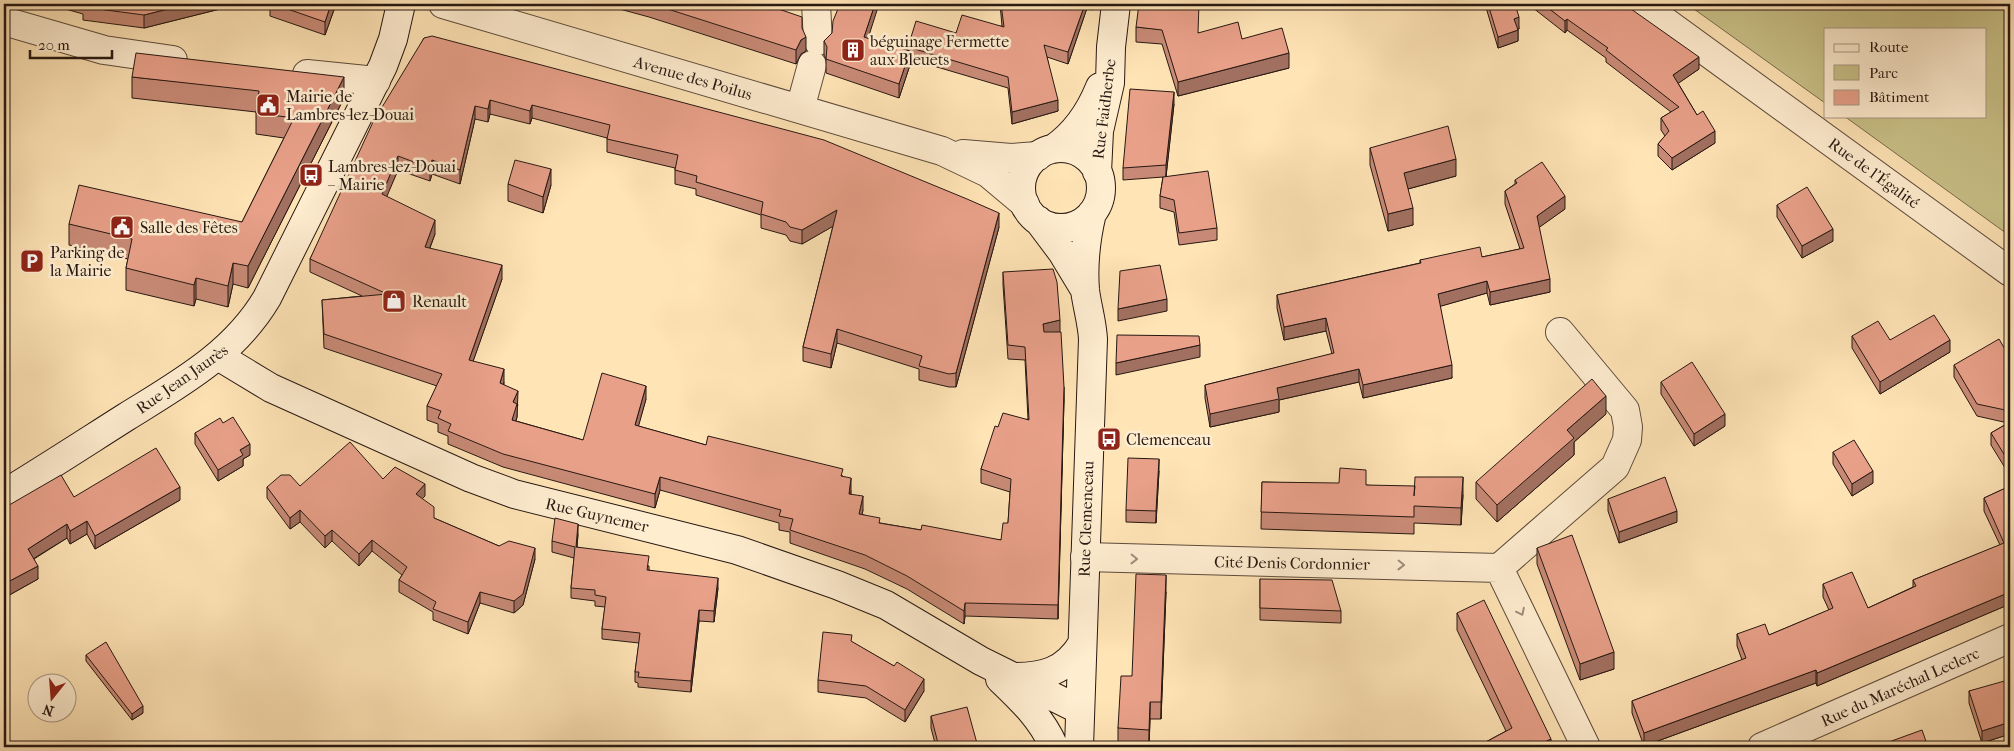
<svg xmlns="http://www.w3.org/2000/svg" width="2014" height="751" font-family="'IM FELL French Canon',serif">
  <rect width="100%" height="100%" fill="#ffe4b6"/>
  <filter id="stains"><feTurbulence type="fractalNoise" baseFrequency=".004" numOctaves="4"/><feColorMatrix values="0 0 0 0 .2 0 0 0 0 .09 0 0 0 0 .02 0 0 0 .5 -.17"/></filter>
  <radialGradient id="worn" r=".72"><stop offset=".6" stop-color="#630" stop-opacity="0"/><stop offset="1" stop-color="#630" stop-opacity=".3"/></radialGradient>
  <path fill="#c9c188" stroke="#786c4d" d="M1687 4H2010V236L1844 116H1985V29H1825V103Z"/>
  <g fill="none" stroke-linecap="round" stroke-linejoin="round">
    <g stroke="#5d4b3b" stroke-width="30">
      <path id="street" d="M443 4 942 151 988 173 1025 204
        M816 4 818 41
        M1641 4 2010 272
        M4 21 104 50 173 60
        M307 74 376 81
        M800 109 812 65
        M963 154 1011 158 1038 156
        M1085 557 1499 568 1615 467 1627 440 1628 427 1625 410 1560 332
        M1499 568 1586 747
        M1762 747 2010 638"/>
    </g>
    <g stroke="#271812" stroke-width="30">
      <path id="secondary" d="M1021 188a40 40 0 1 1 80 0a40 40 0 1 1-80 0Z
        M1053 149C1075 134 1090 112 1100 87
        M1097 172 1099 131 1110 83 1111 47 1116 4
        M1038 220 1062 252 1085 290
        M218 356 271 388 471 478 514 494 737 550 837 585 886 605 981 661 1080 710
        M4 494C45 469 85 443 126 417 179 384 234 354 267 298L383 66 393 39 401 4
        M1013 677C1043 677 1065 672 1082 644
        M1000 679C1022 700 1042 719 1054 747
        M1079 747 1093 339C1092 322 1087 306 1085 290 1083 264 1086 238 1092 213"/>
    </g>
    <use href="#street" stroke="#ffedd0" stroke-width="28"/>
    <use href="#secondary" stroke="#ffedd0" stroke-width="28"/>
  </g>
  <path fill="#c88a76" stroke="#271812" d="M48 4H240L144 28 83 20V14Z
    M270 4H336L325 35 270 16Z
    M601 4H764L802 28 806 51 801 54 796 64 649 17Z
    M1000 4H1092V10L1087 8 1068 64 1047 57 1058 111 1012 124 1008 88 910 59V65L899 98 826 73V59L824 55V41L832 33 868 38 908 50V47L956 33 1002 26Z
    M1485 4H1515L1519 29H1518V41L1498 48Z
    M1528 4H1624L1699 69 1678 83 1697 115 1715 143 1672 170 1658 156V144L1665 136 1661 130V118L1671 112 1606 62V58L1567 30 1565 33Z
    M1136 27 1198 33 1242 39 1289 68 1178 96 1162 44 1136 42Z
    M424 38 999 227 956 387H949L919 380V369L837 343 831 368 803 361V347L833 226 802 244 790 241 786 235 761 228V215L696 195V189L675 184V168L607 152V138L532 118 530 124 490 114 488 122 475 119 460 184 432 174 430 181 398 170 386 197 435 234 430 248 502 279 473 361 504 382V385L518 405 517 407V417L516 421 583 440 646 399 638 426 706 445 843 476 851 491V494L863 510 862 514 880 523 921 530 1001 540 1008 523 1010 492 981 483V469L998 427 1028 419 1025 360 1008 359 1003 285V272L1060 332 1064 400 1058 619 965 616 964 624 907 589 865 569 790 543V532L779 530V523L660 490 655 508 503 467 448 444V436L438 432V424L427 420V406L437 386 324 348 322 300 362 296 310 272V259Z
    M132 77 344 98 248 288 233 284 228 307 196 299 194 306 126 290V268L128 259 69 245V224L242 222 284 138 256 134V112L132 98Z
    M1174 104 1166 176 1217 228V240L1179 245 1174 212 1160 208V196L1163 177 1123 180V168Z
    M1370 148 1456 176 1408 189 1413 225 1388 231 1370 165Z
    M1515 180 1565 209 1539 227 1550 292 1490 305 1487 293 1440 306 1452 378 1363 398 1359 382 1279 400V412L1210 427 1205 398V385L1332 354 1326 331 1284 340 1277 308V295L1420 263V260L1482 257 1520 249 1505 204V191L1515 184Z
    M508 184 551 185 543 213 508 201Z
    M1777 205 1833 241 1802 258 1777 217Z
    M1852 336 1890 340 1950 352 1880 394 1852 348Z
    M2010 358V476L1991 445V433L2008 423 1977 416 1954 377V365Z
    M1661 382 1725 426 1694 446 1661 394Z
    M1606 414 1574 442V455L1497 522 1476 499V482Z
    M223 423 250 455 243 459V466L218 481 195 444V433Z
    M1833 452 1873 483 1852 496 1833 464Z
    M1159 471 1156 523 1126 522V510Z
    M383 479 425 496 422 498 434 518 499 546 535 559 523 605 514 613 480 603 468 634 433 620V612L399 592V580L402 575 372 551 359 566 332 541 325 548 300 522 290 529 267 498V487L300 486Z
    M1262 482 1366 485 1463 495 1461 525 1414 523V534L1261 529Z
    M2010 486V604L1817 686 1816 683 1644 746 1632 713V701L1742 660 1737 646V634L1769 635 1829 610 1823 597V584L1868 608 1913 587V580L2000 545 1984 511V498Z
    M74 497 180 500 95 549 87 534 70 544 67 538 34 559 38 579 4 598V508Z
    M1608 499 1677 522 1619 543 1608 511Z
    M578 534 577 547 649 566V570L718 588 714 622 699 621 691 692 638 687V683L635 682V672L639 643 602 639V629L605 607 595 606V601L571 598V588L574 558 552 552V541Z
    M1537 548 1614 669 1580 680 1537 564Z
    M1260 579 1341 611V623L1260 620Z
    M1166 592 1161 719H1150L1149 747 1118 745V728L1132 676Z
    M1457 613 1551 747H1482V744L1506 731 1457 630Z
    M852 642 894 666 924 691 905 722 866 698 818 692V680Z
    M86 655 143 713 132 720 86 661Z
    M2010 683V734L1982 743 1969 703V691Z
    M931 716 978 747H936L931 728Z"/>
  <path fill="#a27060" stroke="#271812" d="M188 4H240L144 28V15Z
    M331 4H336L325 35V22Z
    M875 4H879L864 51V37Z
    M1085 4H1087V8L1068 64V52Z
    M1519 17V29L1514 30V19Z
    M1567 19V30L1565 33V21Z
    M1518 30V41L1498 48V37Z
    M806 37V51L801 54 796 64V50L801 40Z
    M910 51V65L899 98V84Z
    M1289 53V68L1178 96V82Z
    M1699 57V69L1673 87V75Z
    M344 77V98L248 288V266Z
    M1174 92V104L1166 177V165Z
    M490 100V114L488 122V109Z
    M1058 100V111L1012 124V112Z
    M532 105V118L530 124V111Z
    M475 106V119L460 184V170Z
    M1715 131V143L1672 170V158Z
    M398 156V170L382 208V194Z
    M1456 159V176L1404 190V173Z
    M432 160V174L430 181V168Z
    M551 169V185L543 213V197Z
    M1565 196V209L1537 229V216Z
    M1413 208V225L1388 231V214Z
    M837 210V224L802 244V230Z
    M999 213V227L956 387V373Z
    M435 220V234L425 260V247Z
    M1833 229V241L1802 258V246Z
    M233 263V284L228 307V286Z
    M502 265V279L469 373V360Z
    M196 278V299L194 306V285Z
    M1550 279V292L1490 305V292Z
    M1487 281V293L1438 307V294Z
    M1167 299V311L1118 321V309Z
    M1326 318V331L1284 340V327Z
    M1060 320V334L1043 338V324Z
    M837 329V343L831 368V354Z
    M1950 340V352L1880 394V382Z
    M1200 345V357L1116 375V363Z
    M1452 365V378L1363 398V385Z
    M504 369V382L500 397V383Z
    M1359 369V382L1279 400V412L1210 427V414L1277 388Z
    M646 386V399L635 439V425Z
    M1064 387V400L1058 619V605Z
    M518 391 517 417 512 434 513 402Z
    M1606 396V414L1574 442V455L1497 522V505L1567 430Z
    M1725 414V426L1694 446V434Z
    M250 444V455L243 459V466L218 481V470L240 450Z
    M1159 459V471L1156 523V511Z
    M1873 471V483L1852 496V484Z
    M660 477V490L655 508V494Z
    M1463 477V495L1461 525V508Z
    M851 478V491L849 507V494Z
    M425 484V496L416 505V494Z
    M180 487V500L95 549V536Z
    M863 496V510L859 527V514Z
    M300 510V522L290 529V518Z
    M1677 511V522L1619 543V532Z
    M87 521V534L70 544V531Z
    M67 524V538L28 562V549Z
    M578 524V534L576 558V547Z
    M332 530V541L325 548V536Z
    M372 540V551L359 566V554Z
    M535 548V559L523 605 514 613V601Z
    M38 566V579L4 598V584Z
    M1166 575V592L1161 719V702Z
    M718 578V588L714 622V611Z
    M480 592V603L468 634V622Z
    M2010 592V604L1817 686V673Z
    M965 603V616L964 624V611Z
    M699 610V621L691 692V681Z
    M1614 652V669L1580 680V664Z
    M1816 670V683L1644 746V733Z
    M924 679V691L905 722V710Z
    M1150 702V719L1149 747V730Z
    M143 706V713L132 720V714Z
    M2010 722V734L1982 743V731Z
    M1551 739V747H1534Z"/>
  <path fill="#e8a089" stroke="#271812" d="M92 4H188L144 15 83 7Z
    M273 4H331L325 22Z
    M652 4H764L802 17V28L806 37 801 40 796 50Z
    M840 4H875L864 37 910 51 899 84 826 59 827 47 824 41 832 33 833 21Z
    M1001 4H1085L1068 52 1044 45 1058 100 1012 112 1008 77 908 47 916 21 956 33 962 15 1004 27Z
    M1139 4H1199L1198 33 1238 22 1242 39 1282 28 1289 53 1178 82 1162 30 1136 27Z
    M1488 4H1515L1519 17 1514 19 1518 30 1498 37Z
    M1543 4H1624L1699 57 1673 75 1697 115 1703 111 1715 131 1672 158 1658 144 1669 131 1661 118 1679 107 1606 50 1608 48 1567 19 1565 21Z
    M432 36 824 140 967 199 999 213 956 373 949 374 919 366 922 356 837 329 831 354 803 347 837 210 802 230 790 227 786 222 761 214 763 202 696 182 697 176 675 170 678 155 607 139 610 125 532 105 530 111 490 100 488 109 475 106 460 170 432 160 430 168 398 156 382 194 435 220 425 247 502 265 469 360 504 369 500 383 518 391 513 402 517 404 512 420 583 440 602 373 646 386 635 425 706 445 708 436 843 469 841 476 851 478 849 494 863 496 859 514 880 518 879 523 921 530 922 525 1001 540 1003 523H1008L1011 479 981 469 995 426 998 427 1003 413 1029 420 1025 347 1008 345 1003 272 1053 269 1057 282 1060 320 1043 324 1044 332H1061L1064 387 1058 605 965 603 964 611 907 576 865 555 790 530 793 519 779 516 781 510 660 477 655 494 503 454 448 431 451 424 438 418 441 411 427 406 442 374 324 334 322 300 387 294 310 259 373 122 424 38Z
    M136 53 344 77 248 266 233 263 228 286 196 278 194 285 126 268 132 239 69 224 79 185 242 222 294 118 256 113 259 91 132 77Z
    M1130 89 1174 92 1166 165 1123 168Z
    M1448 126 1456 159 1404 173 1413 208 1388 214 1370 148Z
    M515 160 551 169 543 197 508 184Z
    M1542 162 1565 196 1537 216 1550 279 1490 292 1487 281 1438 294 1452 365 1363 385 1359 369 1277 388 1279 399 1210 414 1205 385 1334 353 1326 318 1284 327 1277 295 1421 263 1420 260 1480 247 1482 257 1524 248 1505 191 1517 183 1515 180Z
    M1208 171 1217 228 1179 233 1174 200 1160 196 1163 177Z
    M1807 187 1833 229 1802 246 1777 205Z
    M1160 265 1167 299 1118 309 1120 271Z
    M1934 315 1950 340 1880 382 1852 336 1878 321 1890 340Z
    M1117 335 1199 336 1200 345 1116 363Z
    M1999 339 2010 358V411L1977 404 1954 365Z
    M1692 362 1725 414 1694 434 1661 382Z
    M1592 379 1606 396 1567 430 1574 438 1497 505 1476 482Z
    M233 417 250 444 240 450 243 455 218 470 195 433 220 418 223 423Z
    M2010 422V464L1991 433Z
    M1854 440 1873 471 1852 484 1833 452Z
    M350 442 383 479 395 467 425 484 416 494 434 507V518L499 546 509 541 535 548 523 594 514 601 480 592 468 622 433 609 436 602 399 580 407 567 372 540 359 554 332 530 325 536 300 510 290 518 267 487 281 475H290L300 486Z
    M156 448 180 487 95 536 87 521 70 531 67 524 28 549 38 566 4 584V508L61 475 74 497Z
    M1128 458 1159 459 1156 511 1126 510Z
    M1340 468 1366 470V485L1415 486 1414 496 1415 477H1463L1461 508 1414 506V517L1261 512 1262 482 1339 483Z
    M1665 477 1677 511 1619 532 1608 499Z
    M2010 486V592L1817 673 1816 670 1644 733 1632 701 1746 658 1737 634 1765 624 1769 635 1833 608 1823 584 1852 572 1868 608 1916 586 1913 580 2004 543 1984 498Z
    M555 518 578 524 576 547 649 556 647 570 718 578 714 611 699 610 691 681 638 677 639 672H635L640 633 602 629 606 597 595 595V590L571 588 575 547 552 541Z
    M1572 535 1614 652 1580 664 1537 548Z
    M1136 574 1166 575 1161 702H1150L1149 730 1118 728 1121 676H1132Z
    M1260 579 1332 580 1341 611 1260 608Z
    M1484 600 1551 739 1534 747H1483L1482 744 1512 728 1457 613Z
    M823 632 852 635 851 641 894 666 897 662 924 679 905 710 866 686 818 680Z
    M106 642 143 706 132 714 86 655Z
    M2008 680 2009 684 2010 683V722L1982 731 1969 691Z
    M967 707 978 747H939L931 716Z
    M1922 730 1928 747H1875Z
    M799 744 825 747H799Z"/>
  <defs><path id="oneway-chevron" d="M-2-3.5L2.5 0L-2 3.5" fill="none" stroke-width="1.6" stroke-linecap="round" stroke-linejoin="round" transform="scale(1.25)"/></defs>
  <g stroke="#9e8d7a">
    <use href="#oneway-chevron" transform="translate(1134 559) rotate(1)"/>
    <use href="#oneway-chevron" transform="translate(1401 565) rotate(1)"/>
    <use href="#oneway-chevron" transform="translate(1521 612) rotate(64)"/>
  </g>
  <defs>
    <g id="building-square" transform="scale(1.25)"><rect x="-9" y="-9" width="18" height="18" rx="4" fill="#8f2418" stroke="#ffedd0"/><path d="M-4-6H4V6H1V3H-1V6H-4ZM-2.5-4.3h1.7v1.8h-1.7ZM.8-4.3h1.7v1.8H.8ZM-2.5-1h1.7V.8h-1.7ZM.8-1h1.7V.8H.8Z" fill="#fff"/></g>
    <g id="civic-square" transform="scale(1.25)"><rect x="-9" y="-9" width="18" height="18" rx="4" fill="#8f2418" stroke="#ffedd0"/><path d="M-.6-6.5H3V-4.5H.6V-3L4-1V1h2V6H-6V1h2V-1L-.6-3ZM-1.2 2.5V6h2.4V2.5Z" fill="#fff"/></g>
    <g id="bus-square" transform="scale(1.25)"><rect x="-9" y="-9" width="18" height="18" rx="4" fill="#8f2418" stroke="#ffedd0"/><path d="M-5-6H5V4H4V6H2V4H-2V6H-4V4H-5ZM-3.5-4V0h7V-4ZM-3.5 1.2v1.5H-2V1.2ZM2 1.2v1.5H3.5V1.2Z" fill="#fff"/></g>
    <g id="parking-square" transform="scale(1.25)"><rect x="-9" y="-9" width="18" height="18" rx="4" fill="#8f2418" stroke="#ffedd0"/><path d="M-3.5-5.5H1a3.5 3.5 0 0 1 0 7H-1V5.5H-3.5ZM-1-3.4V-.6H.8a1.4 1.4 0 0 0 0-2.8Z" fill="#fff"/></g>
    <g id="shop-square" transform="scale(1.25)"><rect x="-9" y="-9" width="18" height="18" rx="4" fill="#8f2418" stroke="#ffedd0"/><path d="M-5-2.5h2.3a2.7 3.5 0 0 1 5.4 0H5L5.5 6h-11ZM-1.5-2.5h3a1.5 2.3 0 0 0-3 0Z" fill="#fff"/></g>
  </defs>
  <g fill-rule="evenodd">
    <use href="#building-square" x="853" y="50"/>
    <use href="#civic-square" x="268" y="105"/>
    <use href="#bus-square" x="311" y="175"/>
    <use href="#civic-square" x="122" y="227"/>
    <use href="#parking-square" x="32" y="261"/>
    <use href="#shop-square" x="394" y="301"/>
    <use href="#bus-square" x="1109" y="439"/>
  </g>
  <g text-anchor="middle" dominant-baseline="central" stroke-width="5" stroke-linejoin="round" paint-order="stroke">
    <g font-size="16" fill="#271812" stroke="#ffedd0" text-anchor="start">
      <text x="870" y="41">béguinage Fermette<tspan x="870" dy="18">aux Bleuets</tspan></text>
      <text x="286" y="96">Mairie de<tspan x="286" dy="18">Lambres-lez-Douai</tspan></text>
      <text x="328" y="166">Lambres-lez-Douai<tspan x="328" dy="18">– Mairie</tspan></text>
      <text x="140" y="227">Salle des Fêtes</text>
      <text x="50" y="252">Parking de<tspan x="50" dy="18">la Mairie</tspan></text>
      <text x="412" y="301">Renault</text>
      <text x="1126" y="439">Clemenceau</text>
    </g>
    <g font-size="16" fill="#271812" stroke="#ffedd0">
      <text transform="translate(693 78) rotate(16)">Avenue des Poilus</text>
      <text transform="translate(1104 109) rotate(-83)">Rue Faidherbe</text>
      <text transform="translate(1874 173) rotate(36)">Rue de l'Égalité</text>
      <text transform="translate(182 379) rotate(-35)">Rue Jean Jaurès</text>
      <text transform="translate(597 515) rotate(13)">Rue Guynemer</text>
      <text transform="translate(1086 519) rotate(-88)">Rue Clemenceau</text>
      <text transform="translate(1292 563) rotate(1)">Cité Denis Cordonnier</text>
      <text transform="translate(1900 687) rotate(-24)">Rue du Maréchal Leclerc</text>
    </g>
  </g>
  <rect width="2014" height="751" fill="none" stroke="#ffe4b6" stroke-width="20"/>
  <rect x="5" y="5" width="2004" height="741" fill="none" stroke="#271812" stroke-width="2.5"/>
  <rect x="10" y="10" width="1994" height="731" fill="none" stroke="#271812"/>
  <rect x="1824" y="28" width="162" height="90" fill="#ffedd0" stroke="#a99884"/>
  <rect x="1834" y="44" width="25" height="8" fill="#ffedd0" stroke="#a99884"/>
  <text x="1869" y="52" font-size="15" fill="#271812">Route</text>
  <rect x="1834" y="65" width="25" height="15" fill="#c9c188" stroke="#a99884"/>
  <text x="1869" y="78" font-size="15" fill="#271812">Parc</text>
  <rect x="1834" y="90" width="25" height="15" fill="#e8a089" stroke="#a99884"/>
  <text x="1869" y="102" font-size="15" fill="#271812">Bâtiment</text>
  <g transform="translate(52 698) rotate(197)"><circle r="24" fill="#ffedd0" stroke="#a99884"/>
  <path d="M0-4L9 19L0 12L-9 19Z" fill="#8f2418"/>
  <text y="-8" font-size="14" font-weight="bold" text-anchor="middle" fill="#271812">N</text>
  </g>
  <path d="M30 50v8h82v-8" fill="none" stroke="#271812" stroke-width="2.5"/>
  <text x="38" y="50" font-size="15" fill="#271812" stroke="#ffedd0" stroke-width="4" paint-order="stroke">20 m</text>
  <rect width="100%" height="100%" filter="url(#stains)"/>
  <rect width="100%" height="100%" fill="url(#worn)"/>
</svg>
